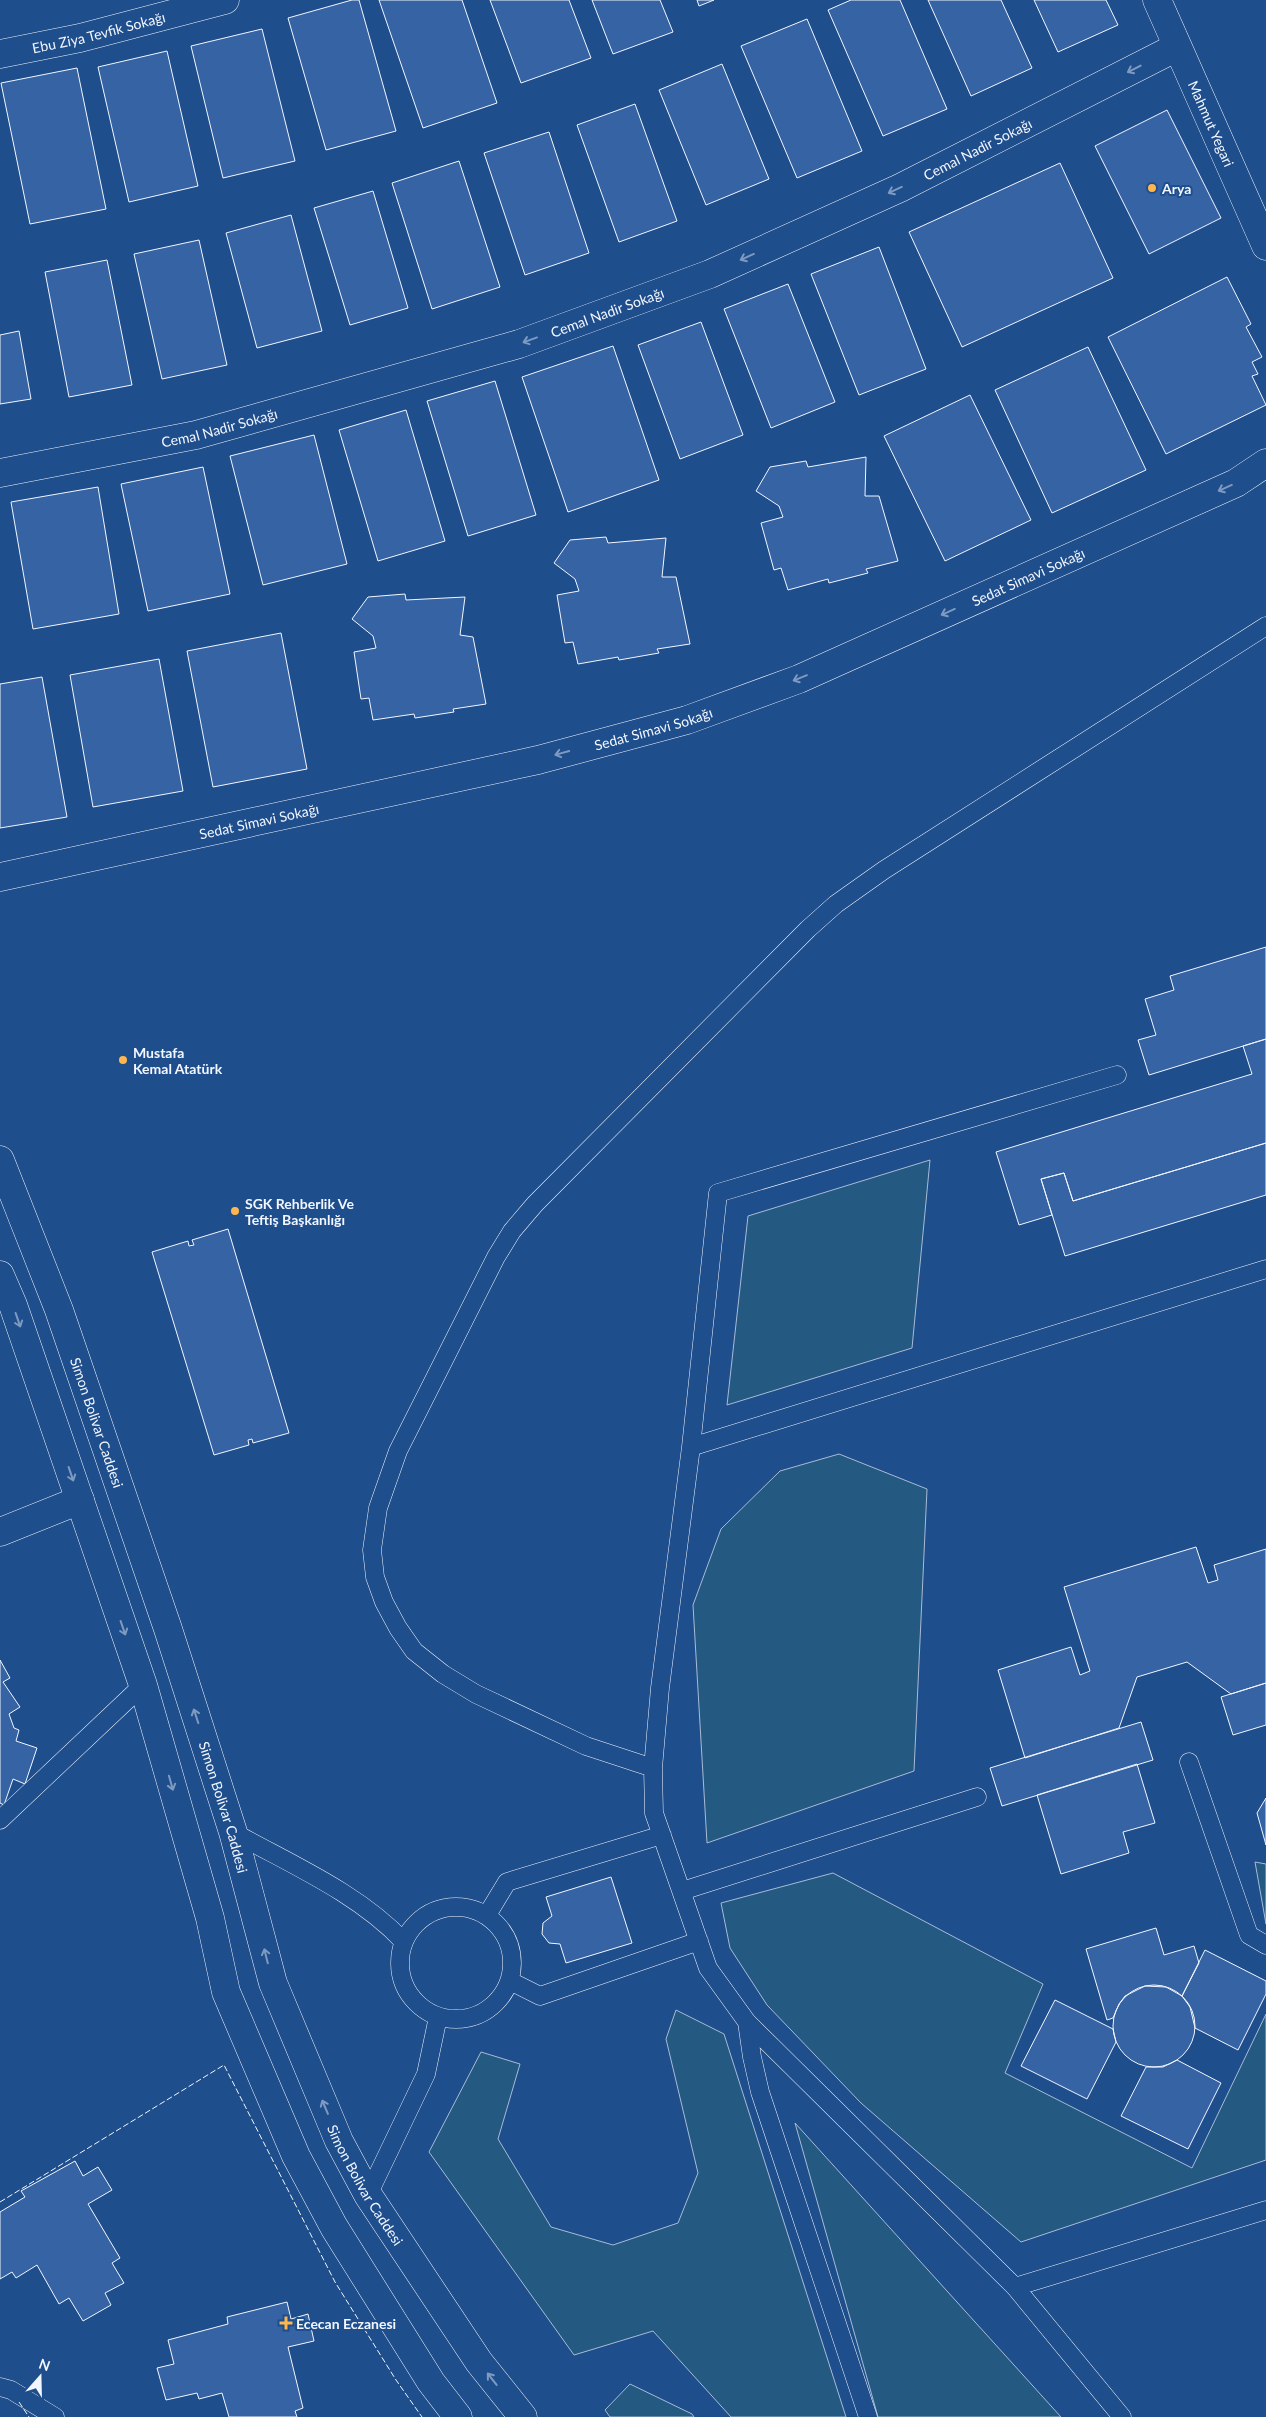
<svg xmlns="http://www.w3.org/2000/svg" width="1266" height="2417" font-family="Lato,sans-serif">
  <rect width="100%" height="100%" fill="#1f4e8c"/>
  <path fill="#245a82" stroke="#a8bbd7" d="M930 1160 912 1348 727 1405 748 1216Z
    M839 1454 927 1489 914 1771 707 1843 693 1605 721 1529 780 1471Z
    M1255 1862 1266 1864V1924Z
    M833 1873 1043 1984 1005 2073 1192 2168 1266 2014V2160L1021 2242 861 2103 767 2005 730 1948 721 1903Z
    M676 2010 724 2034 846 2417H731L653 2331 574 2355 429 2152 481 2052 520 2064 498 2139 551 2227 613 2245 678 2223 698 2173 666 2039Z
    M795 2123 1061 2417H878Z
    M630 2384 692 2414 694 2417H610L605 2410Z"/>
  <path fill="#3563a3" stroke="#f2f6ff" d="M352 0H359L396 131 326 150 288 18Z
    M379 0H462L497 103 423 128Z
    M490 0H569L591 58 521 83Z
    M592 0H660L673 32 613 54Z
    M697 0H714L699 6Z
    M851 0H900L947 109 883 136 828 10Z
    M928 0H1001L1032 68 971 96Z
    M1034 0H1106L1118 25 1058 52Z
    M807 19 862 151 797 178 741 46Z
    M262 29 295 161 223 178 191 46Z
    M167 51 198 186 129 202 98 67Z
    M722 64 769 179 706 205 659 90Z
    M77 68 106 209 30 224 1 83Z
    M635 104 677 221 619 242 577 125Z
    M1167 110 1221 218 1149 254 1095 146Z
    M549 132 589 253 525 275 484 153Z
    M459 161 500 287 432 309 392 183Z
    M1060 163 1113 278 962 347 909 232Z
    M373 191 408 308 350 325 314 208Z
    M291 215 322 331 257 348 226 233Z
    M199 240 227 365 162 379 134 254Z
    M879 247 926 369 859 395 811 274Z
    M107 260 132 385 69 397 45 272Z
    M1227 277 1251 324 1246 327 1262 357 1252 362 1258 374 1252 376 1266 405 1166 454 1108 337Z
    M788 284 835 402 771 428 724 309Z
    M701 322 743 435 680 459 638 345Z
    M19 331 31 399 0 404V335Z
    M613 346 659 480 568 512 522 377Z
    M1088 347 1146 470 1052 513 995 390Z
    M495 381 536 515 468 536 427 401Z
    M970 395 1031 520 945 561 884 436Z
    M406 410 445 541 378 561 339 430Z
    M314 435 347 564 263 585 230 456Z
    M866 457 865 496H879L898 561 866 569 868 573 829 583 828 579 788 590 781 568 774 570 761 523 783 517 779 506 756 491 770 467 806 461 808 467Z
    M203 467 230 594 148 611 121 484Z
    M98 487 119 614 33 629 11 502Z
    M606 537 608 543 666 538 662 577H676L690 644 657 649 659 653 619 660 618 657 578 664 573 642 565 643 557 595 579 591 575 579 554 563 570 540Z
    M405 594 406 600 465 597 460 635 473 637 486 704 453 709 454 712 415 718 414 714 373 720 369 698 361 699 354 652 376 648 373 636 352 619 368 597Z
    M281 633 307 769 213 787 187 651Z
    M159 659 183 791 93 807 70 675Z
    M42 677 67 817 0 828V684Z
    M1266 947V1039L1149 1075 1138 1040 1156 1035 1145 999 1174 990 1170 976Z
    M1266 1039V1143L1073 1201 1064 1173 1041 1179 1052 1215 1019 1225 996 1152 1252 1074 1243 1046Z
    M1266 1143V1195L1065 1256 1041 1179 1064 1173 1073 1201Z
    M228 1229 289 1433 253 1443 252 1439 248 1440 249 1445 214 1455 152 1252 188 1241 189 1246 194 1245 192 1240Z
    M1196 1547 1208 1583 1218 1580 1214 1565 1266 1549V1683L1231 1694 1187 1662 1137 1677 1119 1728 1025 1758 998 1670 1071 1647 1080 1675 1090 1671 1064 1587Z
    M0 1660 10 1678 3 1682 20 1707 9 1714 14 1728 19 1730 16 1741 37 1748 25 1784 13 1779 4 1805 0 1803Z
    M1266 1683V1725L1233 1735 1221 1697Z
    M1141 1722 1153 1760 1002 1806 990 1768Z
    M1137 1764 1155 1823 1123 1832 1129 1853 1061 1874 1037 1795Z
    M1266 1798V1845L1257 1813Z
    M611 1877 632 1943 566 1963 560 1944 549 1943 542 1934 543 1923 552 1916 546 1897Z
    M1156 1928 1164 1955 1194 1946 1199 1963 1182 1996 1166 1987 1145 1986 1125 1996 1119 2004 1113 2018 1107 2020 1086 1949Z
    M1205 1950 1266 1981V1994L1238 2050 1195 2028 1190 2007 1182 1996Z
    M1113 2026a41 41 0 1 1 82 0a41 41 0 1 1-82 0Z
    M1055 2000 1113 2029 1116 2042 1087 2099 1021 2066Z
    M1177 2060 1221 2083 1188 2149 1121 2116 1146 2067H1163Z
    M75 2161 83 2176 98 2167 112 2190 88 2204 120 2258 112 2263 124 2283 105 2293 111 2305 83 2321 69 2298 59 2304 37 2265 16 2278 12 2272 0 2279V2212L25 2197 21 2191Z
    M287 2302 291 2319 308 2314 314 2341 288 2347 303 2408 295 2411 297 2417H229L222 2393 199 2399 197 2393 166 2400 157 2368 174 2364 168 2340 228 2324 227 2317Z"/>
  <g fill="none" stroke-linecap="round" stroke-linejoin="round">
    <g stroke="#f2f6ff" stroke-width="19">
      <path id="service" d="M1117 1075 718 1193 691 1447 660 1688 653 1768 654 1813 708 1968 747 2022 1015 2287 1122 2417
        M691 1447 1266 1269
        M1189 1762 1249 1935 1266 1945
        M653 1768 586 1746 476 1694 443 1674 414 1651 398 1628 384 1602 375 1577 372 1550 378 1508 398 1451 496 1257 512 1231 535 1204 808 929 836 904 884 870 1266 626
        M0 1820 143 1685
        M233 1832C290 1864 358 1893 403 1941
        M682 1891 977 1797
        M400 1963a56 56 0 1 1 112 0a56 56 0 1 1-112 0Z
        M487 1915 507 1882 662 1835
        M510 1981 540 1996 699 1941
        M747 2022 752 2057 760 2092 868 2417
        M368 2195 426 2074 438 2017
        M1015 2287 1266 2210
        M0 2387 11 2390 55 2417"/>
    </g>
    <g stroke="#f2f6ff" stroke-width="29">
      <g id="minor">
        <path id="s1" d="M1157 0 1266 246"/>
        <path id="s2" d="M0 54 80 38 225 0"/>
        <path id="s3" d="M0 473 196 435 519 344 710 274 900 188 1177 47"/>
        <path id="s4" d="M0 877 538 760 687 720 799 679 1236 483 1266 463"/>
        <path d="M0 1532 80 1500"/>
      </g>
    </g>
    <g stroke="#f2f6ff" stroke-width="29">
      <g id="primary">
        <path id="s5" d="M0 1160 59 1310 168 1629 233 1832 273 1983 339 2141 368 2195 479 2362 523 2417"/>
        <path d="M0 1275 13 1305 143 1685 210 1918 226 1992 296 2156 334 2227 431 2382 458 2417"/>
      </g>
    </g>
    <use href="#service" stroke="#1f4e8c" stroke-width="18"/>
    <use href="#minor" stroke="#1f4e8c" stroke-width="28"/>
    <use href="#primary" stroke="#1f4e8c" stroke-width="28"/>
    <path stroke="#f2f6ff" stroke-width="1" stroke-dasharray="6 2.5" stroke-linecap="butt" d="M0 2202 224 2065 335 2282 396 2380 422 2417
      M19 2402 29 2417"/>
  </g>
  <defs><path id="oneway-shaft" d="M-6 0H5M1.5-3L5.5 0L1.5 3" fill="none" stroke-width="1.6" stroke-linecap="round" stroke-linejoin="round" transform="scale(1.25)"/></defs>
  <g stroke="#7e9ac0">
    <use href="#oneway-shaft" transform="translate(1134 69) rotate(153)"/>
    <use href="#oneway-shaft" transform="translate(895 190) rotate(155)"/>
    <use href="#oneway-shaft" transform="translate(747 257) rotate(156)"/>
    <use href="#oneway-shaft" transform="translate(530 340) rotate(160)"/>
    <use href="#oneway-shaft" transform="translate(1225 488) rotate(156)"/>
    <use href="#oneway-shaft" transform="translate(948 612) rotate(156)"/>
    <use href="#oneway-shaft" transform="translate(800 678) rotate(158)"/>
    <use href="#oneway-shaft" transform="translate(562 753) rotate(165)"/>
    <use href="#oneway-shaft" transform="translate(18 1320) rotate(71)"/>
    <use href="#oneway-shaft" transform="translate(71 1474) rotate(71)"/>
    <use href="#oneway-shaft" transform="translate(123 1628) rotate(71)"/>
    <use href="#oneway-shaft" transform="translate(196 1716) rotate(-108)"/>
    <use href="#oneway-shaft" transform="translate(171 1783) rotate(74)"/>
    <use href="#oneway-shaft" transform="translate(266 1956) rotate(-104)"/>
    <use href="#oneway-shaft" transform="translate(325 2107) rotate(-113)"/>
    <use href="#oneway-shaft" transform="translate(492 2379) rotate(-128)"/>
  </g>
  <g fill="#ffb74d" stroke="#1f4e8c" stroke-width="2">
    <circle cx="1152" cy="188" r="5"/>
    <circle cx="123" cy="1060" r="5"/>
    <circle cx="235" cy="1211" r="5"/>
    <path d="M283.5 2315.5h5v5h5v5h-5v5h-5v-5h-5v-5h5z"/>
  </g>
  <g text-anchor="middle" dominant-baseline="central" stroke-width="4" stroke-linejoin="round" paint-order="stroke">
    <g font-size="14" fill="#f2f6ff" stroke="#1f4e8c">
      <text stroke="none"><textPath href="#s2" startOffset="101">Ebu Ziya Tevfik Sokağı</textPath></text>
      <text stroke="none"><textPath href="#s1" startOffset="135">Mahmut Yegari</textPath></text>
      <text stroke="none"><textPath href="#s3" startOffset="1034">Cemal Nadir Sokağı</textPath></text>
      <text stroke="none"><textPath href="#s3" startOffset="629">Cemal Nadir Sokağı</textPath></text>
      <text stroke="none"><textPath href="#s3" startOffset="224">Cemal Nadir Sokağı</textPath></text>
      <text stroke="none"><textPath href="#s4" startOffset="1075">Sedat Simavi Sokağı</textPath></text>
      <text stroke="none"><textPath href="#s4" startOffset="670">Sedat Simavi Sokağı</textPath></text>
      <text stroke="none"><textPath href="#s4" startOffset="265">Sedat Simavi Sokağı</textPath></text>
      <text stroke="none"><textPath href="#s5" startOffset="280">Simon Bolivar Caddesi</textPath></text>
      <text stroke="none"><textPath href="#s5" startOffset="685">Simon Bolivar Caddesi</textPath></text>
      <text stroke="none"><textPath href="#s5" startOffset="1090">Simon Bolivar Caddesi</textPath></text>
    </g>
    <g font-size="14" font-weight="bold" fill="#f2f6ff" stroke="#1f4e8c" text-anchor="start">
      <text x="1162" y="188">Arya</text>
      <text x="133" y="1052">Mustafa<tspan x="133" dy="16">Kemal Atatürk</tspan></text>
      <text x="245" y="1203">SGK Rehberlik Ve<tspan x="245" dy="16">Teftiş Başkanlığı</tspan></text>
      <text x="296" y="2323">Ececan Eczanesi</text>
    </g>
  </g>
  <g transform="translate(40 2377) rotate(20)" stroke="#1f4e8c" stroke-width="4" paint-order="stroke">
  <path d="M0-4L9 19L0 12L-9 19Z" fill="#f2f6ff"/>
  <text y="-8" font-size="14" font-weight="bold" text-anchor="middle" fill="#f2f6ff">N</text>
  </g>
</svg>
